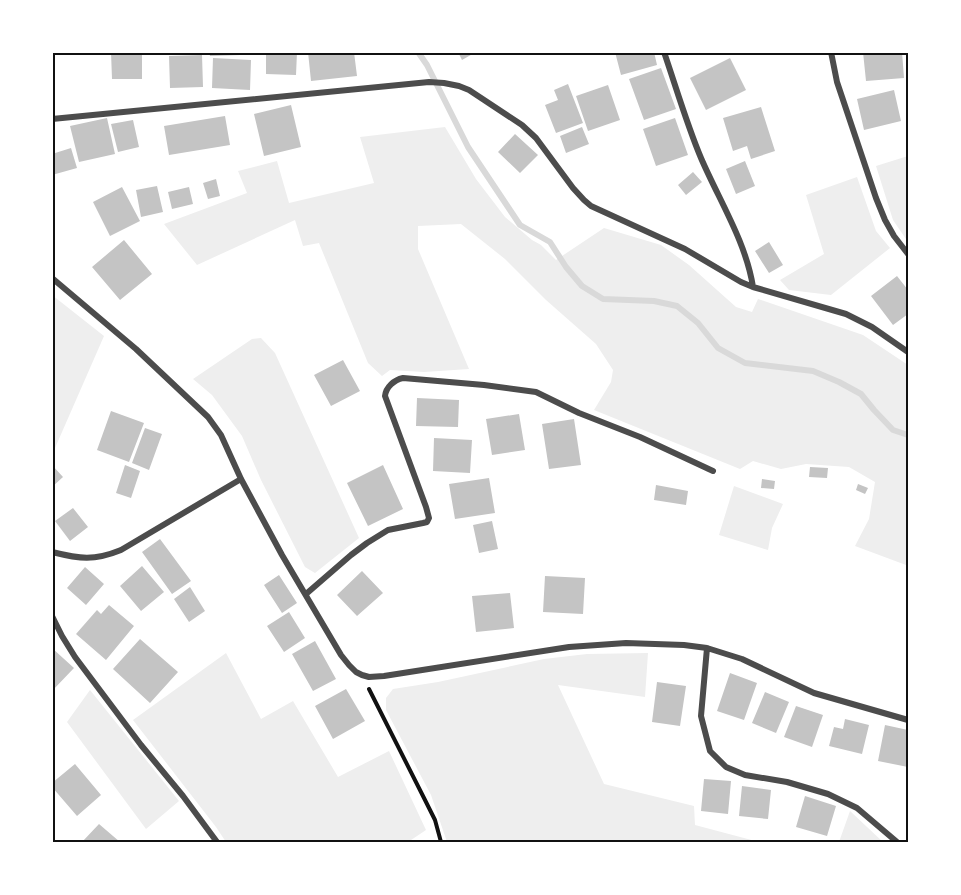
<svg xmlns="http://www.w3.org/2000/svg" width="961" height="895" font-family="'Asap Condensed',sans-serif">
  <rect width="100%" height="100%" fill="#fff"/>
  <path fill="#eee" d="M445 127 476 179 505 217 532 240 541 245 556 260 604 228 661 245 689 265 736 307 752 312 758 299 863 335 908 365V581L906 565 855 546 869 519 875 482 849 467 806 464 781 469 753 461 740 469 594 410 611 382 613 370 596 344 546 300 505 259 461 224 418 226V249L469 369 424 372 390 370 382 376 368 363 319 243 303 246 295 220 197 265 164 224 247 193 238 171 277 161 289 203 374 183 360 137Z
    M908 156V242L893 220 876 166Z
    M857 177 876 231 890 248 831 295 789 290 780 280 824 254 806 195Z
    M52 295 104 336 55 448 52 442Z
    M261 338 275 353 359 538 315 573 305 567 261 480 242 436 212 395 193 379 252 339Z
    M734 486 783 504 772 528 768 550 719 535Z
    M226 653 261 719 293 701 338 777 389 751 426 830 408 842H226L216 827 133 720Z
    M648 653 645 697 558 685 604 784 694 806 695 825 759 842H447L431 795 386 710V698L393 689 438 682 544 659 587 654Z
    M90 690 179 801 146 829 67 722Z
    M850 811 883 842H839Z"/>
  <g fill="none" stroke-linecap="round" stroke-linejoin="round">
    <path stroke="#d9d9d9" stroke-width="6" d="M418 52 427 65 468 147 520 225 550 242 566 267 582 286 603 299 654 301 677 306 698 323 718 348 745 363 813 371 839 382 861 394 874 410 893 430 908 435"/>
  </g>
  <path fill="#c4c4c4" d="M111 52H142V79H112Z
    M209 52H240V55L210 56Z
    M266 52H297L296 75 266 74Z
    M308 52H354L357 76 311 81Z
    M458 52H476L462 60Z
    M615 52H654L657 65 621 75Z
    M863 52H902L904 78 866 81Z
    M202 55 203 87 170 88 169 56Z
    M213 58 251 60 250 90 212 88Z
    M730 58 746 90 706 110 690 78Z
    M661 68 676 109 644 120 629 79Z
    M568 84 583 123 556 133 545 105 558 100 554 90Z
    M608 85 620 120 588 131 576 96Z
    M894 90 901 121 864 130 857 99Z
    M291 105 301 147 264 156 254 114Z
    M761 107 775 151 751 159 747 146 733 151 723 118Z
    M225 116 230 145 169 155 164 126Z
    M107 118 115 154 79 162 70 126Z
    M675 118 688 155 656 166 643 129Z
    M133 120 139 147 118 152 111 124Z
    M582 127 589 144 566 153 560 136Z
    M515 134 538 155 520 173 498 152Z
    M71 148 77 168 52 175V154Z
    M745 161 755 186 736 194 726 169Z
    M693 172 702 182 686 195 678 185Z
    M216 179 220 196 208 199 203 183Z
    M157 186 163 212 141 217 136 190Z
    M122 187 140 221 110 236 93 202Z
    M189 187 193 204 172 209 168 192Z
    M124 240 152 274 120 300 92 267Z
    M769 242 783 265 769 273 755 251Z
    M897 276 908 290V314L893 325 871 296Z
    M343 360 360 391 331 406 314 375Z
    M417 398 459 400 458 427 416 426Z
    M111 411 144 423 129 462 97 450Z
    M519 414 525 450 492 455 486 419Z
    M574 419 581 465 549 469 542 424Z
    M145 428 162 434 149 470 132 463Z
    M434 438 472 440 470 473 433 471Z
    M52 465 63 477 52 487Z
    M125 465 140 471 131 498 116 493Z
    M383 465 403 509 368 526 347 483Z
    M810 467 828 468 827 478 809 477Z
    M489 478 495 513 455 519 449 484Z
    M762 479 775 481 774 489 761 488Z
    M858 484 868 488 865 494 856 490Z
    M656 485 688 491 686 505 654 500Z
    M73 508 88 527 70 541 55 521Z
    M492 521 498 549 479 553 473 525Z
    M160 539 191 581 172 594 142 552Z
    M142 566 164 592 141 611 120 586Z
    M85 567 104 584 86 605 67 588Z
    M362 571 383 593 357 616 337 595Z
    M279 575 297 603 282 613 264 585Z
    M545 576 585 578 583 614 543 612Z
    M190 587 205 611 189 622 174 599Z
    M510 593 514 628 476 632 472 596Z
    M109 605 134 626 106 660 76 634 97 610 101 614Z
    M289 612 305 638 284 652 267 626Z
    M140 639 178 672 150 703 113 669Z
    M315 641 336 679 313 691 292 654Z
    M52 648 74 668 52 691Z
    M730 673 757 683 744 720 717 711Z
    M657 682 686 686 680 726 652 722Z
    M346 689 365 721 333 739 315 706Z
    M765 692 789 702 776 733 752 723Z
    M796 706 823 715 812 747 784 737Z
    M845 719 869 725 862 754 829 746 834 727 843 729Z
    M885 725 908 730V767L878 761Z
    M75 764 101 795 77 816 52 787V783Z
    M704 779 731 781 728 814 701 811Z
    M742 786 771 790 768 819 739 816Z
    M805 796 836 806 827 836 796 827Z
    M99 824 120 842H82Z"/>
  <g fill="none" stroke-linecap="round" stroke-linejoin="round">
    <path stroke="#111" stroke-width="4" d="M369 689 424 798 435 820 441 842"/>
    <path stroke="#4c4c4c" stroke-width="6" d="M664 52C676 87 687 125 701 158 719 200 746 242 753 287
      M831 52 837 82 876 198 885 220 894 236 908 254
      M52 119 429 82 444 83 459 86 469 90 522 125 536 138 573 188 584 200 591 206 685 249 741 282 753 287 846 314 872 327 908 352
      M52 278 136 349 208 417 221 435 241 479 282 555 341 655 349 665 356 672 362 675 369 677 384 676 569 647 626 643 684 645 707 648 742 659 814 693 908 720
      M52 552C80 559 94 561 121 550L241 479
      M306 594 351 555 367 543 388 530 423 523 427 522 429 518 426 507 385 396C386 387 394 380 403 378L484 385 536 392 579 413 640 437 713 471
      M52 616 62 636 75 657 141 745 183 796 217 842
      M707 648 701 716 710 751 726 767 745 775 787 782 828 794 857 808 897 842"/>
  </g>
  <rect width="961" height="895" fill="none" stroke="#ffffff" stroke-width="108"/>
  <rect x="54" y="54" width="853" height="787" fill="none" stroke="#111" stroke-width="2"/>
</svg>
